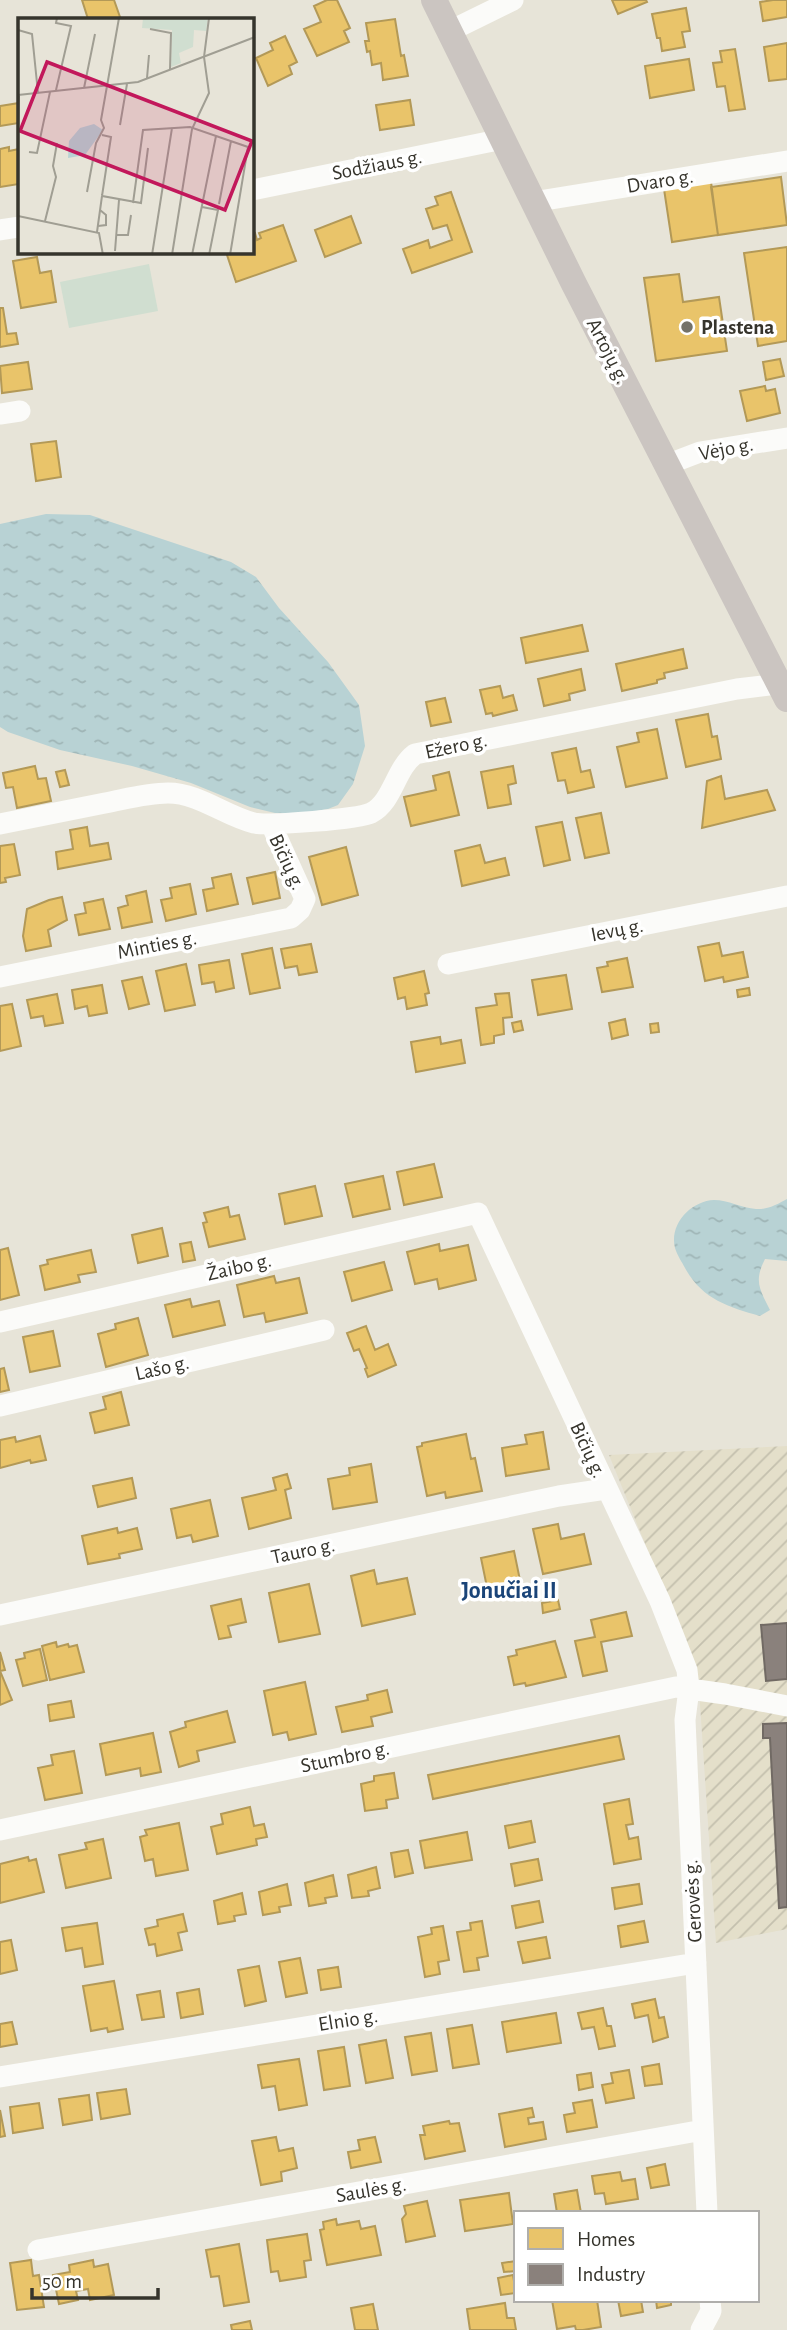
<svg xmlns="http://www.w3.org/2000/svg" width="787" height="2330" font-family="'Alegreya Sans',sans-serif">
  <defs>
    <pattern id="industrial-furrows" width="10" height="10" patternUnits="userSpaceOnUse" patternTransform="scale(1.75)"><rect width="10" height="10" fill="#e4dfca"/><path d="M-1 1l2-2M0 10L10 0M9 11l2-2" fill="none" stroke="#c4c0ae"/></pattern>
    <pattern id="water-ripples" width="26" height="14" patternUnits="userSpaceOnUse" patternTransform="scale(1.75)"><rect width="26" height="14" fill="#b8d2d4"/><path d="M2 4q2-2 4 0t4 0M15 11q2-2 4 0t4 0" fill="none" stroke="#9fb5b6"/></pattern>
  </defs>
  <rect width="100%" height="100%" fill="#e7e4d8"/>
  <path fill="url(#industrial-furrows)" d="M787 1446V1929L716 1943 698 1674 609 1455Z"/>
  <path fill="#d0ded0" d="M149 264 158 311 69 328 60 282Z"/>
  <path fill="url(#water-ripples)" d="M46 514 90 515 231 562 256 577 279 608 328 662 359 705 365 746 353 784 338 805 328 809 300 814 275 813 250 807 191 783 132 766 60 750 8 732 0 727V524Z
    M787 1199V1261L765 1259C754 1281 759 1288 770 1310L760 1316C728 1307 702 1299 685 1268 682 1262 677 1255 675 1248 669 1224 691 1201 714 1200 728 1200 742 1208 756 1209 767 1210 778 1204 787 1199Z"/>
  <path fill="#e9c46a" stroke="#b39957" stroke-width="2" d="M82 0H114L120 17 117 19H88Z
    M327 0H337L350 28 344 31 349 42 317 56 304 29 321 22 314 6Z
    M612 0H646L647 2 618 14Z
    M773 0H787V17L763 21 760 2Z
    M686 8 690 31 682 32 685 47 662 51 660 38H657L652 14Z
    M395 19 401 56 404 55 408 76 383 80 381 63 372 65 370 51 367 52 365 41H369L366 23Z
    M285 36 297 62 289 66 292 74 268 86 256 58 273 50 270 43Z
    M787 43V79L769 81 764 47Z
    M735 49 745 109 729 111 725 86 717 87 713 63 722 62 720 51Z
    M689 59 694 90 650 98 645 66Z
    M410 100 414 125 380 130 376 105Z
    M19 103V123L0 126V106Z
    M9 147V151L19 149V184L0 187V149Z
    M781 177 787 225 718 235 711 187Z
    M711 182 718 235 672 242 664 189Z
    M451 192 472 252 412 273 403 249 428 240 430 248 452 240 447 225 433 229 426 209 438 205 435 197Z
    M351 216 361 243 325 257 315 230Z
    M283 225 296 261 236 282 226 252H252V234L255 233 257 240 261 238 259 233Z
    M787 247V341L758 346 744 253Z
    M37 257 40 273 51 271 56 302 21 308 13 261Z
    M679 274 683 302 719 297 727 351 656 361 644 278Z
    M0 308H3L7 334 16 333 18 344 0 347Z
    M780 359 784 376 766 380 763 362Z
    M28 362 32 389 2 393 0 366Z
    M765 386 766 391 775 389 780 413 747 421 740 391Z
    M56 441 61 477 36 481 31 444Z
    M582 625 588 651 526 663 521 638Z
    M683 649 687 668 664 673 665 678 657 680V683L622 691 616 664Z
    M581 669 585 690 569 694 570 700 544 706 538 679Z
    M500 686 503 698 513 695 517 710 493 716 492 713 486 714 480 690Z
    M445 698 451 722 431 726 426 702Z
    M708 714 712 737 717 736 721 759 686 767 676 720Z
    M657 729 667 778 626 787 617 747 639 742 637 733Z
    M576 748 581 772 590 770 594 787 568 793 565 780 558 781 552 753Z
    M35 766 38 779 46 778 51 801 17 808 13 787 6 788 3 773Z
    M513 766 516 783 508 785 511 804 488 808 481 772Z
    M65 770 69 785 60 787 56 772Z
    M449 772 459 815 411 826 404 797 436 790 433 776Z
    M721 776 725 799 767 790 775 810 702 828 707 781Z
    M601 813 609 853 585 858 576 818Z
    M562 822 570 860 544 866 536 827Z
    M87 827 90 846 108 843 111 859 58 869 56 852 73 849 70 830Z
    M14 844 20 875 5 878 6 882 0 883V846Z
    M480 845 485 863 505 858 509 875 462 886 455 851Z
    M346 847 358 895 322 905 309 857Z
    M275 872 280 898 253 904 247 878Z
    M231 874 238 904 207 911 203 890 214 888 212 878Z
    M190 884 196 914 166 921 161 900 172 898 170 888Z
    M146 891 152 922 122 928 118 908 128 905 126 896Z
    M62 897 67 920 48 930 51 946 26 951 23 936 27 909 49 900Z
    M103 899 110 929 79 935 75 915 86 913 84 903Z
    M719 943 722 956 743 952 748 977 724 982 723 977 705 981 698 947Z
    M311 944 317 972 299 975 297 966 285 968 281 949Z
    M272 948 280 988 250 994 242 954Z
    M627 958 633 987 602 992 597 968 608 966 607 962Z
    M229 960 234 988 216 992 214 982 202 984 199 965Z
    M186 964 195 1005 165 1011 156 971Z
    M424 971 429 993 425 994 427 1005 407 1009 405 997 398 999 394 978Z
    M566 975 572 1009 538 1015 532 980Z
    M142 977 149 1004 129 1009 122 981Z
    M102 985 107 1013 89 1016 87 1006 75 1009 72 990Z
    M749 988 750 995 738 997 737 990Z
    M509 993 512 1017 503 1018 504 1034 494 1036V1043L481 1045 476 1008 497 1005 495 994Z
    M57 994 63 1023 45 1026 43 1016 31 1018 27 1000Z
    M12 1004 21 1046 0 1051V1006Z
    M625 1019 628 1035 612 1039 609 1023Z
    M521 1021 523 1030 514 1032 512 1023Z
    M658 1023 659 1032 651 1033 650 1024Z
    M440 1037 441 1044 461 1040 465 1063 416 1072 411 1042Z
    M434 1164 442 1197 404 1205 397 1172Z
    M383 1176 390 1209 353 1217 345 1184Z
    M315 1186 322 1216 285 1224 279 1194Z
    M228 1207 230 1217 239 1215 245 1239 209 1247 203 1223 207 1222 204 1213Z
    M162 1228 168 1256 138 1263 132 1235Z
    M191 1242 195 1260 183 1262 180 1244Z
    M439 1244 440 1251 468 1245 476 1280 439 1289 437 1279 415 1284 407 1252Z
    M8 1248 19 1295 0 1300V1250Z
    M91 1250 96 1272 78 1275 80 1282 45 1290 40 1266 48 1264 47 1260Z
    M384 1262 392 1290 352 1301 344 1272Z
    M274 1276 276 1283 299 1278 307 1313 266 1322 264 1313 244 1317 237 1285Z
    M190 1299 192 1307 219 1301 225 1325 173 1337 165 1305Z
    M138 1318 148 1355 106 1367 98 1334 116 1329 115 1324Z
    M366 1326 375 1350 388 1344 396 1365 368 1377 365 1369 367 1368 359 1349 354 1351 347 1333Z
    M53 1331 60 1366 30 1372 23 1337Z
    M4 1368 9 1390 0 1392V1369Z
    M121 1392 129 1425 95 1433 90 1413 106 1409 103 1397Z
    M543 1432 549 1469 506 1476 502 1448 527 1444 525 1435Z
    M466 1434 471 1459 475 1458 482 1491 446 1498 445 1492 427 1496 417 1447 422 1446V1443Z
    M40 1436 46 1460 31 1463 30 1460 0 1468V1440L15 1437 16 1442Z
    M371 1464 377 1502 333 1509 328 1479 350 1475 349 1468Z
    M287 1474 291 1488 285 1490 291 1518 249 1529 242 1498 276 1490 273 1478Z
    M132 1478 136 1498 98 1507 93 1486Z
    M210 1500 218 1536 193 1542 191 1535 177 1538 171 1509Z
    M558 1524 561 1539 584 1534 591 1564 543 1574 533 1529Z
    M117 1528 118 1533 137 1528 142 1549 119 1554 120 1558 88 1564 82 1536Z
    M514 1551 522 1590 489 1597 481 1558Z
    M374 1570 377 1584 407 1578 415 1614 362 1626 351 1576Z
    M309 1584 320 1634 279 1642 269 1593Z
    M241 1599 246 1622 228 1626 231 1637 219 1639 211 1606Z
    M558 1600 560 1609 543 1613 542 1603Z
    M626 1612 632 1636 601 1642 607 1671 583 1676 575 1641 595 1637 591 1620Z
    M555 1641 566 1677 526 1686 525 1683 514 1685 508 1657 517 1655 516 1650Z
    M56 1642 57 1647 68 1644 69 1647 77 1645 84 1672 50 1680 42 1646Z
    M40 1649 47 1680 23 1686 16 1660 25 1658 24 1653Z
    M0 1652 5 1670 0 1671 12 1700 0 1705Z
    M305 1682 316 1734 289 1740 287 1732 273 1735 264 1691Z
    M387 1690 392 1712 371 1717 373 1726 342 1732 336 1707 368 1700 367 1695Z
    M71 1701 74 1717 50 1721 48 1705Z
    M227 1711 235 1742 197 1751 199 1761 179 1767 170 1732 186 1727 185 1722Z
    M153 1733 161 1772 141 1776 140 1768 106 1775 100 1744Z
    M619 1736 624 1759 433 1799 428 1775Z
    M74 1751 82 1793 45 1800 38 1768 53 1765 51 1755Z
    M394 1773 398 1798 386 1800 387 1808 365 1811 361 1784 374 1781V1776Z
    M629 1799 633 1824 626 1825 629 1839 638 1837 641 1859 614 1864 604 1804Z
    M250 1807 254 1826 264 1824 267 1837 256 1839 257 1845 217 1854 211 1827 223 1824 221 1814Z
    M531 1821 535 1842 509 1848 505 1826Z
    M179 1823 188 1870 156 1876 153 1859 145 1861 140 1837 147 1835 145 1830Z
    M467 1832 472 1860 425 1868 420 1841Z
    M103 1839 111 1878 66 1888 59 1855 87 1849 85 1843Z
    M408 1850 413 1873 395 1877 391 1853Z
    M28 1857 29 1861 36 1859 44 1892 0 1903V1864Z
    M538 1859 542 1880 515 1886 511 1864Z
    M376 1867 380 1888 368 1891 369 1896 352 1898 348 1875Z
    M333 1875 337 1896 325 1898 326 1903 309 1906 305 1883Z
    M287 1884 291 1905 279 1907 280 1912 263 1915 259 1892Z
    M639 1884 642 1904 615 1909 612 1888Z
    M242 1893 246 1914 234 1916 235 1921 218 1924 214 1901Z
    M539 1901 543 1922 516 1928 512 1906Z
    M183 1914 187 1931 178 1933 182 1950 157 1956 155 1944 149 1945 145 1929 158 1926 157 1920Z
    M482 1921 488 1956 477 1958 479 1970 464 1972 457 1932 471 1930 470 1923Z
    M644 1921 648 1942 621 1947 618 1926Z
    M97 1923 103 1964 85 1967 82 1948 66 1951 62 1928Z
    M443 1926 449 1960 438 1962 440 1974 425 1977 418 1937 432 1934 431 1928Z
    M546 1937 550 1958 523 1963 518 1942Z
    M11 1940 17 1970 0 1974V1942Z
    M300 1958 307 1993 286 1997 279 1962Z
    M259 1966 266 2001 245 2006 238 1970Z
    M338 1967 341 1987 321 1990 318 1970Z
    M114 1981 123 2029 108 2032 107 2028 91 2031 83 1986Z
    M199 1989 203 2014 181 2018 177 1993Z
    M160 1991 164 2017 142 2020 137 1995Z
    M655 1999 659 2018 664 2017 668 2037 653 2042 648 2015 635 2018 632 2004Z
    M603 2008 607 2026H611L615 2046 599 2049 594 2027 582 2029 578 2013Z
    M556 2013 561 2043 507 2052 502 2022Z
    M12 2022 17 2044 0 2047V2024Z
    M472 2025 479 2064 453 2068 447 2029Z
    M431 2033 437 2071 412 2075 405 2037Z
    M386 2040 393 2078 366 2083 359 2045Z
    M344 2047 350 2086 324 2090 318 2051Z
    M299 2059 307 2105 279 2110 275 2086 262 2088 258 2065Z
    M659 2064 662 2084 645 2086 642 2067Z
    M629 2070 634 2098 606 2103 602 2085 613 2083 611 2073Z
    M591 2073 593 2087 579 2090 577 2075Z
    M126 2089 130 2114 101 2119 97 2093Z
    M89 2095 92 2120 63 2125 59 2099Z
    M592 2100 597 2127 567 2132 564 2115 575 2113 573 2103Z
    M39 2103 43 2128 13 2133 10 2107Z
    M532 2108 534 2117 528 2118 529 2124 543 2122 546 2139 505 2147 499 2114Z
    M0 2110 5 2136 0 2137Z
    M449 2121 450 2124 459 2123 465 2151 425 2159 420 2135H425L423 2126Z
    M276 2137 279 2151 293 2148 297 2168 281 2172 282 2181 261 2185 252 2141Z
    M375 2137 381 2162 351 2168 348 2152 360 2150 358 2140Z
    M665 2164 669 2185 651 2188 647 2168Z
    M620 2172 622 2181 635 2179 638 2199 606 2204 604 2193 595 2194 592 2176Z
    M577 2190 581 2213H557L554 2194Z
    M509 2193 513 2224 465 2231 460 2200Z
    M427 2201 435 2236 406 2242 402 2219 406 2214 404 2206Z
    M336 2219 337 2225 359 2221 361 2229 375 2226 381 2255 327 2265 320 2230 324 2229 323 2222Z
    M307 2234 311 2260 304 2261 306 2277 280 2281 278 2271 271 2272 267 2240Z
    M239 2244 249 2302 224 2306 219 2276 211 2277 206 2250Z
    M31 2260 33 2276 39 2275 44 2307 17 2310 10 2263Z
    M93 2260 94 2267 108 2264 114 2295 90 2300 88 2289 76 2291 78 2300 59 2304 53 2275 70 2272 69 2265Z
    M516 2261V2271L504 2272 502 2263Z
    M513 2275 516 2293 501 2295 498 2278Z
    M552 2300H597L601 2327 583 2330H576L575 2326 557 2329Z
    M618 2300H641L643 2312 621 2316Z
    M656 2300H671V2305L657 2308Z
    M505 2303 507 2318H514L516 2330H470L467 2309Z
    M373 2304 378 2330H355L351 2308Z
    M250 2321 252 2330H232L231 2325Z"/>
  <path fill="#8a817c" stroke="#716a64" stroke-width="2" d="M787 1623V1679L766 1681 761 1625Z
    M787 1723V1907L779 1908 770 1738H763V1724Z"/>
  <g fill="none" stroke-linecap="round" stroke-linejoin="round">
    <path stroke="#fbfbf9" stroke-width="21" d="M450 31 513 0
      M252 190 503 139
      M534 203 545 200 787 161
      M0 230 19 227
      M0 414 20 411
      M666 465 700 452 787 438
      M0 824C35 817 70 810 105 803 126 799 147 793 168 793 199 793 225 816 254 823 268 826 359 819 371 813 393 802 395 769 415 754L737 689 787 683
      M448 964 787 896
      M0 977 291 918 300 910 305 899 271 824
      M0 1322 478 1213 660 1601 687 1670 689 1689 685 1720 707 2213
      M0 1406 324 1330
      M0 1615 559 1496 606 1489
      M0 1830 676 1687 725 1694 787 1706
      M0 2077 696 1963
      M38 2250 703 2130
      M701 2330 711 2311 710 2300"/>
    <path stroke="#cbc5c1" stroke-width="26" d="M434 0 574 284 787 699"/>
  </g>
  <circle fill="#747268" stroke="#fff" stroke-width="2.5" cx="687" cy="327" r="7"/>
  <g text-anchor="middle" dominant-baseline="central" stroke-width="7" stroke-linejoin="round" paint-order="stroke">
    <g font-size="21" fill="#36342c" stroke="#fff">
      <text transform="translate(377 165) rotate(-11)">Sodžiaus g.</text>
      <text transform="translate(660 181) rotate(-9)">Dvaro g.</text>
      <text transform="translate(608 351) rotate(63)">Artojų g.</text>
      <text transform="translate(726 449) rotate(-11)">Vėjo g.</text>
      <text transform="translate(456 746) rotate(-12)">Ežero g.</text>
      <text transform="translate(287 862) rotate(65)">Bičių g.</text>
      <text transform="translate(617 930) rotate(-11)">Ievų g.</text>
      <text transform="translate(157 945) rotate(-11)">Minties g.</text>
      <text transform="translate(239 1267) rotate(-13)">Žaibo g.</text>
      <text transform="translate(162 1368) rotate(-13)">Lašo g.</text>
      <text transform="translate(588 1450) rotate(65)">Bičių g.</text>
      <text transform="translate(303 1551) rotate(-12)">Tauro g.</text>
      <text transform="translate(345 1757) rotate(-12)">Stumbro g.</text>
      <text transform="translate(693 1901) rotate(-93)">Gerovės g.</text>
      <text transform="translate(348 2020) rotate(-9)">Elnio g.</text>
      <text transform="translate(371 2190) rotate(-10)">Saulės g.</text>
    </g>
    <g font-size="21" font-weight="bold" fill="#36342c" stroke="#fff" text-anchor="start">
      <text x="701" y="327">Plastena</text>
    </g>
    <g font-size="24" font-weight="bold" fill="#1a4478" stroke="#fff">
      <text x="509" y="1591">Jonučiai II</text>
    </g>
  </g>
  <g transform="translate(18 18)">
    <rect width="236" height="236" fill="#e7e4d8"/>
    <path d="M125 0H190L188 13 176 12 175 29 161 35 163 45 153 49 154 12 124 10Z" fill="#d0ded0"/>
    <path d="M76 106 85 112 67 137 50 140 51 123 62 110Z" fill="#b8d2d4"/>
    <path fill="none" stroke="#a09e93" stroke-width="2" d="M132 11 153 15 152 51M0 12 14 16 20 75M129 60 131 37M66 70 77 16M38 72 53 8 38 5 39 0M0 77 120 64 237 19M102 107 109 66M0 114 1 77M84 117 93 119 84 178M11 134 19 135 32 74M69 174 78 125 86 110 83 102 101 0M115 185 125 112 172 109 230 129 212 237M201 186 213 123M184 189 200 192 191 237M0 198 81 215 85 237M27 203 38 159 35 148 39 125M80 208 88 207V197L82 192M79 214 84 178 123 185 130 130M99 217H110L113 197M97 233 101 182M134 237 154 110M154 237 174 111 191 75 186 39 191 0M174 237 198 118"/>
    <path fill="#c2185b" fill-opacity="0.15" stroke="#c2185b" stroke-width="3.5" d="M29 44 234 123 207 192 2 113Z"/>
    <rect width="236" height="236" fill="none" stroke="#36342c" stroke-width="3.5"/>
  </g>
  <rect x="514" y="2211" width="245" height="91" fill="#ffffff" stroke="#afaeab" stroke-width="2"/>
  <rect x="528" y="2228" width="35" height="21" fill="#e9c46a" stroke="#afaeab" stroke-width="2"/>
  <text x="577" y="2246" font-size="21" fill="#36342c">Homes</text>
  <rect x="528" y="2264" width="35" height="21" fill="#8a817c" stroke="#afaeab" stroke-width="2"/>
  <text x="577" y="2281" font-size="21" fill="#36342c">Industry</text>
  <path d="M32 2288v10h126v-10" fill="none" stroke="#36342c" stroke-width="3.5"/>
  <text x="42" y="2288" font-size="21" fill="#36342c" stroke="#ffffff" stroke-width="5" paint-order="stroke">50 m</text>
</svg>
